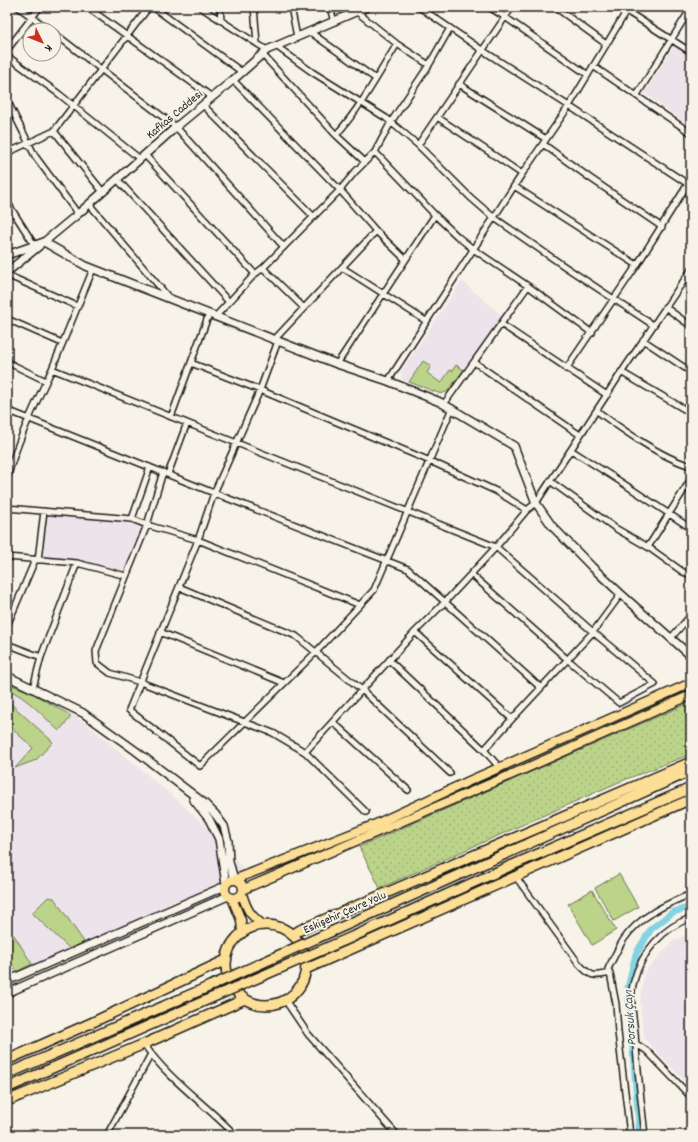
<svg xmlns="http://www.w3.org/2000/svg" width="698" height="1142" font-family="Dekko,sans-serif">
  <defs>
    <pattern id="park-dots" width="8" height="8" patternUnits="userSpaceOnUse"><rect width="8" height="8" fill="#bcd38a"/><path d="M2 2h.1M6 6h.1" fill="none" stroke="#a1b576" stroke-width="1.8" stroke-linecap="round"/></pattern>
  </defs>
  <rect width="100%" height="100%" fill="#f7f3e8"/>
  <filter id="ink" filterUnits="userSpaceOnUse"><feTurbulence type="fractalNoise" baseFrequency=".025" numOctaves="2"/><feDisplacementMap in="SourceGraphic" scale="8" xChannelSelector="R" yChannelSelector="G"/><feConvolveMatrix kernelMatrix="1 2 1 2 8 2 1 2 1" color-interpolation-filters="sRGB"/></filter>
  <g filter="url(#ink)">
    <path fill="#ede3ea" d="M674 46 691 57V127L644 93Z
      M462 281 502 316 448 391 441 394 402 379 401 371Z
      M47 515 130 522 143 527 124 571 77 559 41 557Z
      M7 677 32 687 87 724 175 798 223 842 249 878 7 979Z
      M691 933V1088L644 1038 640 1001 644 973 673 941Z"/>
    <path fill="#bcd38a" stroke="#6c7853" d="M423 361 431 366 427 373 441 383 450 370 452 371 456 365 464 370 448 391 441 394 409 382Z
      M7 683 32 693 70 715V718L59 731C43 716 27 697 7 689Z
      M10 703 53 742 36 760 15 768 33 748 7 724V706Z
      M619 874 638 907 614 921 595 888Z
      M592 890 616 930 592 945 568 904Z
      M48 897 54 898 84 942 70 949 32 913Z
      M14 935 32 964 18 971 13 969 7 972V943Z"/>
    <path fill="url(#park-dots)" stroke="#6c7853" d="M691 702V754L619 782 380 888 359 847Z"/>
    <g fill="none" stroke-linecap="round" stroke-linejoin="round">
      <path stroke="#84d3e2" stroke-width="7" d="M640 1135 628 988 636 954 651 929 673 912 691 907"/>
      <g stroke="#1c1c1c" stroke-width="8">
        <path id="street" d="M18 7 50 30
          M87 7 212 97
          M153 7 242 72
          M200 7 267 50
          M220 7 221 20
          M254 7 257 43
          M291 7 297 37
          M330 7 334 22
          M419 7 482 50 569 106 691 186
          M489 7 505 17 588 75
          M555 7 606 44
          M620 7 691 52
          M310 32 376 79
          M54 33 176 127 284 247
          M397 44 429 65 391 122 375 152 355 172 340 190 376 231 405 259
          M276 46 312 72 386 118 418 145 512 7
          M7 50 40 7
          M262 54 336 135 365 162
          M7 56 59 94 140 159
          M429 65 450 28
          M593 66 691 133
          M459 84 546 139
          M637 95 691 8
          M7 100 35 156 78 214
          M203 105 313 216
          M437 117 522 174
          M336 135C361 107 378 75 397 44L357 12
          M543 144 590 178 662 227
          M418 145 470 197 493 217 564 266 653 325
          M375 152 435 215 457 236 473 249 528 286 592 333
          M7 153 54 131
          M145 155 255 274
          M117 179 229 302
          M514 186 637 265
          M103 192 54 131 149 7
          M7 202 35 246
          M89 204 170 299
          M263 268 304 308
          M343 268 426 321
          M7 275 77 306
          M665 307 691 326
          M215 317 255 274 263 268 340 190 233 80
          M7 319 62 343
          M501 324 607 395
          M274 340 376 231
          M643 340 691 372
          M278 341 260 390 214 493 198 540 129 710 200 766 316 652 374 590 452 408
          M7 362 46 381
          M474 362 580 435
          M191 363 260 390 430 461 496 491 527 510
          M337 364 435 215
          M52 369 93 269
          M566 369 637 265 691 179
          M621 372 691 413
          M388 381 522 174 569 106 629 7
          M444 404 528 286
          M7 410 214 493 408 569 445 602 415 632 512 719 593 632 621 594
          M597 411C623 430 660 457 691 466
          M171 417 209 314
          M571 450 618 480 689 527 691 528
          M168 474 187 423
          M7 479C17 441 35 405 52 369L496 547 527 510 536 503 619 376 691 270
          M550 481 615 528 648 547 683 572 691 575
          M7 508 132 519 147 525 163 472
          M132 519 150 467
          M496 547 593 632 655 684 619 703 567 659 471 574Z
          M648 547 691 479
          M7 557 77 563
          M38 560 44 511
          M471 574 445 602 541 688
          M179 587 296 636 362 690 450 773
          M360 605 198 540 147 525 96 651 97 663 110 673 140 682 273 733 305 752 366 812
          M7 626 35 560
          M160 632 284 683
          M671 638 691 615
          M7 644 41 657 77 563 126 576
          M389 660 484 750 500 768
          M33 688 41 657
          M333 722 408 790
          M484 750 512 719
          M305 752 415 632
          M516 877 579 964C591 977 593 977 610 973
          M285 1000 308 1034 397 1135
          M635 1043 647 1051 691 1097
          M144 1044C168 1080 206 1104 235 1135
          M107 1135 151 1054
          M630 1135 618 1032 616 1004 610 973 608 969C613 959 618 948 624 939 640 916 666 904 691 894
          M645 1135C641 1101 637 1066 635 1032 633 1016 629 996 634 981 641 953 663 927 691 918"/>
      </g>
      <g stroke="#1c1c1c" stroke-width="10">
        <path id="secondary" d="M44 242 86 266 337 364 388 381 440 402 514 446 536 503 552 526 592 567 621 594 691 656
          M7 255 44 242 78 214 176 127 233 80 267 50 367 7
          M7 272 39 246
          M7 676 83 713 136 751 204 803 215 814 224 826 228 841 229 862 234 879
          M193 799 209 819 219 839 226 884
          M7 981 225 886
          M7 993 228 896"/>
      </g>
      <g stroke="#1c1c1c" stroke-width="11">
        <path id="primary" d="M236 879 376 824 469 781 691 683
          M225 889a9 9 0 1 1 18 0a9 9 0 1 1-18 0Z
          M244 889 522 770 691 695
          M242 894C247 910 250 915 263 925
          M232 898 241 920 242 933"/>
      </g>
      <g stroke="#1c1c1c" stroke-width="12">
        <path id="highway" d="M226 965a40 40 0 1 1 80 0a40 40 0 1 1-80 0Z
          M335 930 691 771
          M292 935 300 930 691 762
          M352 937 508 867 691 788
          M306 969 691 799
          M7 1060 91 1023 226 960
          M7 1074 215 984
          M7 1088 225 992
          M7 1101 144 1044 245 999"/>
      </g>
      <use href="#street" stroke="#f7f3e8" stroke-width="5"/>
      <use href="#secondary" stroke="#f7f3e8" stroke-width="7"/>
      <use href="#primary" stroke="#fcde96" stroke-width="8"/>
      <use href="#highway" stroke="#fcde96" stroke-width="9"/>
      <g stroke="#1c1c1c" stroke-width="12" stroke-linecap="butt">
        <path id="highway-bridge" d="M215 984 335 930
          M225 992 352 937"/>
      </g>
      <use href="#highway-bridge" stroke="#fcde96" stroke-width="9"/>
    </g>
  </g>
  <g text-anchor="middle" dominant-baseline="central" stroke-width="4" stroke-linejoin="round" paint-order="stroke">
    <g font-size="12" fill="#1c1c1c" stroke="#f7f3e8">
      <text transform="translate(175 115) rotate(-40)">Kafkas Caddesi</text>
      <text transform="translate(345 913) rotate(-24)">Eskişehir Çevre Yolu</text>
    </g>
    <g font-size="13" font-style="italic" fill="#3b5357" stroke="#f7f3e8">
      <text transform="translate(631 1018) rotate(-94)">Porsuk Çayı</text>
    </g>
  </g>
  <rect width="698" height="1142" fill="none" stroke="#f7f3e8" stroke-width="24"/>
  <rect x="12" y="12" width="674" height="1118" fill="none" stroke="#1c1c1c" stroke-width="1.5" filter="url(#ink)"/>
  <g transform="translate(42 42) rotate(133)"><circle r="19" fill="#f7f3e8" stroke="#9f9d96"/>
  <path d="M0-3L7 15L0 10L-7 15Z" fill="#c8321e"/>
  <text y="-6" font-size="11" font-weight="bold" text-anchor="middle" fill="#1c1c1c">K</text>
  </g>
</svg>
